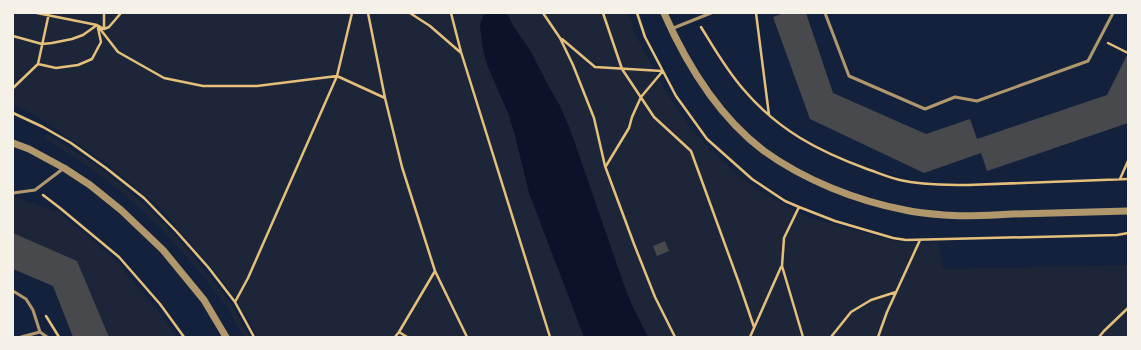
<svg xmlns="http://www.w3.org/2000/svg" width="1141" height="350" font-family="Lato,sans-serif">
  <rect width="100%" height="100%" fill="#14213d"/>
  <path fill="#1d2539" d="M13 13H628L638 40 668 95 691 128 711 150 740 177 770 197 807 217 894 241 906 243 939 242 943 269 1128 265V337H258L233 293 161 209 105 162 32 113 13 106Z
    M47 134 84 157 128 190 165 225 201 266 231 304 250 337H244L227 307 198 270 161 228 124 194 81 161 45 139Z
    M13 197 59 212 115 260 155 307 177 337H109L77 261 13 233Z"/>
  <path fill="#0b132b" d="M485 13H506L510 19 514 27 530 50 548 85 560 106 570 129 623 282 632 305 648 337H584L529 193 514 132 508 113 487 65 483 50 481 36 480 25 483 16Z"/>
  <path fill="#48494c" d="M784 13H806L833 93 926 134 970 119 977 139 1107 95 1128 53V123L987 171 981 153 924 173 810 119 773 17Z
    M13 233 77 261 109 337H73L53 286 13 269Z
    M665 241 669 251 657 256 653 246Z"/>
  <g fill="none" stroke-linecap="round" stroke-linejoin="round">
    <path stroke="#e5c07b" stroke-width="2.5" d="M37 13 97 25 118 52 164 78 203 86H257L337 76 385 98
      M104 13V29
      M368 13 385 98 402 167 435 271 467 337
      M410 13 430 26 460 52
      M451 13 461 52 550 337
      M543 13 560 38 573 65 594 118 605 166 634 244 655 297 675 337
      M603 13 622 69 654 117 691 151 739 283 754 327
      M637 13 645 37 676 96 707 139 752 179 785 201 799 207 835 221 893 238 906 240 1117 235 1128 233
      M756 13 769 115
      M701 27C714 48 727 71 744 90 778 130 818 151 867 169 879 173 892 179 905 181 925 185 947 185 968 185L1128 179
      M13 36 42 44 52 43 72 39 83 35 97 25 104 29 109 27 121 13
      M562 39 595 67 662 71
      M1108 43 1128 53
      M38 64 56 68 78 65 92 59 101 42 98 28
      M13 88 38 64 49 13
      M13 113 43 127 71 143 106 168 144 198 176 231 208 267 235 302 254 337
      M606 166 629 128 632 117 641 97 662 72
      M1120 179 1128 161
      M43 195 60 208 119 257 160 304 184 337
      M799 207 784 238 782 266 803 337
      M235 302 248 278 337 76 352 13
      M46 316 59 337
      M399 332 407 337
      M395 337 399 332 435 271
      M750 337 781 267
      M831 337 851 312 871 300 896 292
      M878 337 887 312 920 240
      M1099 337 1104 331 1128 308"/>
    <path stroke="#b1986c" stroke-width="3" d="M825 13 849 76 925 109 955 97 977 101 1088 61 1113 13
      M671 29 711 13
      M13 193 35 190 64 168
      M13 291 26 299 33 310 40 332
      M21 337 40 332 47 337"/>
    <path stroke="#b1986c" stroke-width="7" d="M664 13C686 63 719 117 764 151 804 180 857 201 905 210 918 213 931 214 944 215 967 217 990 215 1013 214 1052 213 1090 212 1128 211
      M13 143 29 149 64 168 90 185 121 210 163 250 204 300 226 337"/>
  </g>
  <rect width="1141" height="350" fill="none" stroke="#f6f1e7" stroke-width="28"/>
</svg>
